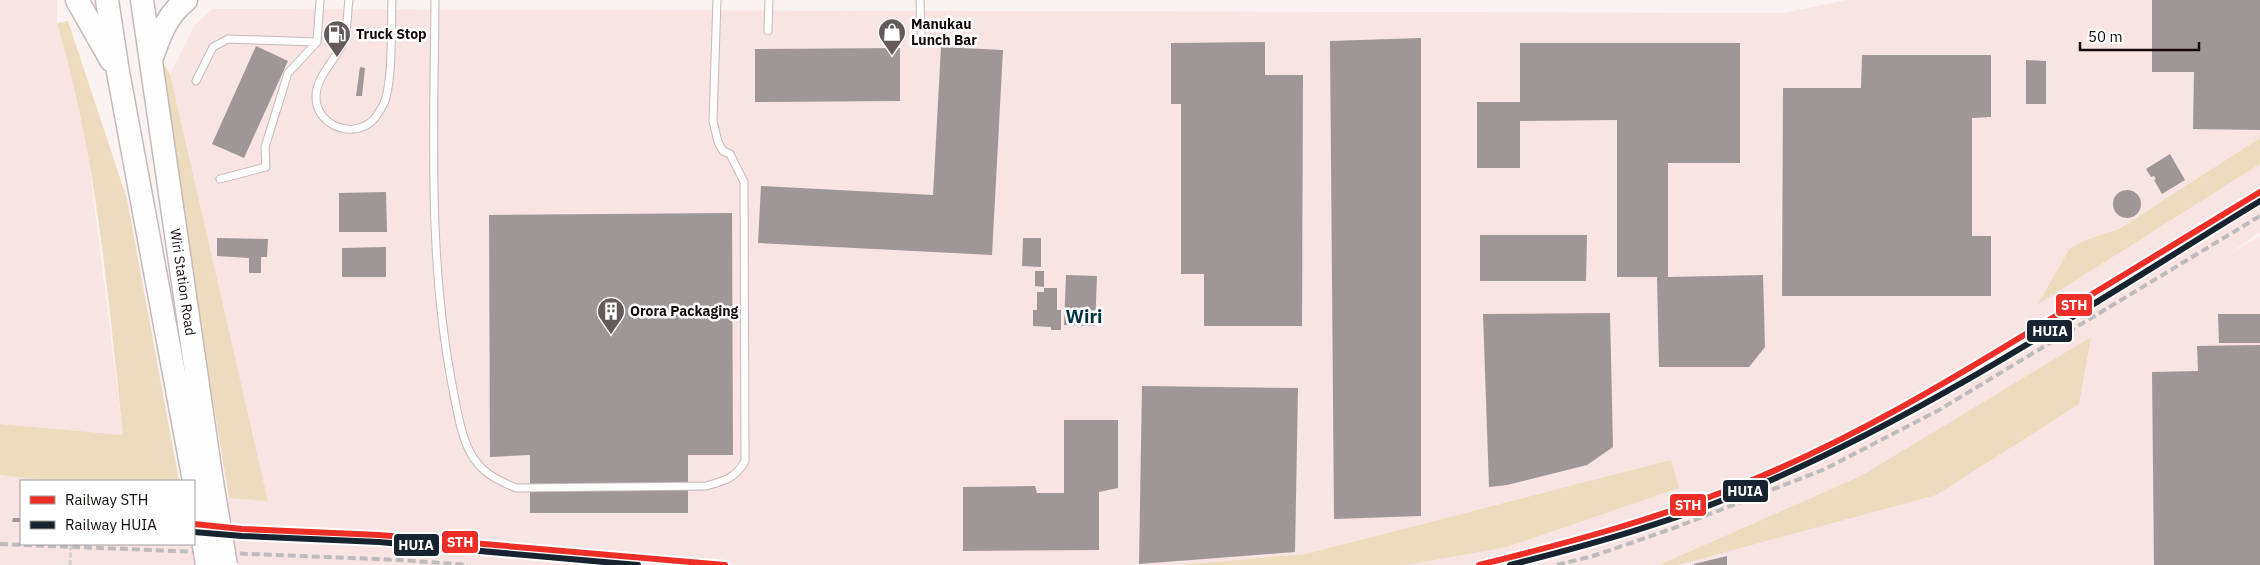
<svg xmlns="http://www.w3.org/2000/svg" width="2260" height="565" font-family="'IBM Plex Sans',sans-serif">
  <rect width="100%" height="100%" fill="#faf2f1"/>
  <path fill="#f7e4e3" d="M0 0H57V23L73 77 87 146 123 435 0 424Z
    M1847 0H2260V138L2119 229 2086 240 2039 303 2260 164V232L2229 254 2260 236V565H1669L1738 542 1861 476 1659 565H1407L1507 547 1679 488 1671 460 1306 554 1179 565H0V475L50 481H21V544H194V495L268 501 170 74 194 26 212 9 1784 13Z"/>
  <path fill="#ecdbbc" d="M68 21 127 199 179 481H50L0 475V424L123 435C108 297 97 156 57 23Z
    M163 63 170 74 268 501 229 498 161 87Z
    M2260 138V164L2038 304 2070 248 2086 240 2119 229Z
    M2091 337 2079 404 1936 495 1678 565H1659L1861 476Z
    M1671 460 1679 488 1507 547 1407 565H1179L1306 554Z"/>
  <path fill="#9f9698" d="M2152 0H2260V130L2193 129 2194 72H2152Z
    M1421 38V516L1334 519 1330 41Z
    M1265 42V75H1303L1302 326H1204V274H1181V104H1171V43Z
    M1520 43H1740V163H1668V277L1763 275 1765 347 1749 367H1659L1657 277H1617V120L1520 121V168H1477V102H1520Z
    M256 46 288 61 244 158 212 144Z
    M941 47 1003 50 992 255 758 243 761 186 933 195Z
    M900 48V101L755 102V49Z
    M1862 55H1991V117L1972 118V236H1991V296H1782L1783 88H1861Z
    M2026 60 2046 61V104H2026Z
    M360 67 365 68 362 96H356Z
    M2170 154 2185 180 2162 194 2154 180 2156 179 2154 176 2151 177 2146 169Z
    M2113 204a14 14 0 1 1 28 0a14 14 0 1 1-28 0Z
    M386 192 387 232H339V193Z
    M732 213 733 455H688V513H530V455L490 457 489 215Z
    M1480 235H1587L1586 281H1480Z
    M217 238 268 239 267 257H261V273H249V258L217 256Z
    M1023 238H1041V267L1022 266Z
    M386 247V277H342V248Z
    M1035 271H1044V287L1035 286Z
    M1066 275 1097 276 1095 326 1064 325Z
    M1044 288H1057V310H1061V330H1051V327L1033 326V310H1037V292H1044Z
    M1610 313 1613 447 1587 465 1507 485 1489 487 1483 314Z
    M2218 314H2260V343H2219Z
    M2260 345V565H2154L2152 372 2198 371 2197 346Z
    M1142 386 1298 388 1295 552 1139 564Z
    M1064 420H1118V488L1099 492V550L963 551V487L1035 486 1037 493H1064Z
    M13 518H21V522H12Z
    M1727 556V565H1694V564Z"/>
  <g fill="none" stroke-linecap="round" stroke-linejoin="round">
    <g stroke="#c5bab9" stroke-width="9">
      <path id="lane" d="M349 0C347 13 348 33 342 45 334 61 316 78 316 96 315 124 350 139 371 122 377 117 381 109 384 103 393 82 391 25 392 0
        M435 0C434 126 428 255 451 379 455 399 460 434 470 452 480 472 497 480 516 488L706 486C724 481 736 478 745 461L744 182 730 154 723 151 718 142 713 121 717 0
        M920 0 921 33
        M768 31 769 0
        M196 81 213 47 228 39 317 42
        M220 179 266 167 265 147 288 73 317 42 320 0"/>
    </g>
    <g stroke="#c5bab9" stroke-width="25">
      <g id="primary">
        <path d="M77 0 111 60"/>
        <path d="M107 0 118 72 194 481"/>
        <path id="s1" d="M142 0 212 482"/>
        <path d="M151 60C160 36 165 17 186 0"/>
      </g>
    </g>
    <use href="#lane" stroke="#fefdfd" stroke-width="7"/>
    <use href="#primary" stroke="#fefdfd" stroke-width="22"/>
    <path stroke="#bdbbbb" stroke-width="4" stroke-dasharray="8 4" stroke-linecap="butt" d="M0 544 401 560 468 565
      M1557 565 1593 556 1674 528 1825 469 1939 410 2260 216"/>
    <g stroke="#c5bab9" stroke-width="25" stroke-linecap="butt">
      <path id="primary-bridge" d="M212 482 226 565
        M194 483 207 565"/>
    </g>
    <path stroke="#d2d0d0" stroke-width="3" stroke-dasharray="5 2.5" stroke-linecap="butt" d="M70 565 71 544"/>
    <use href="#primary-bridge" stroke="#fefdfd" stroke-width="22"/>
    <g stroke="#fff" stroke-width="10">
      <path id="rail-1" d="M194 524 242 529 379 535 725 565
        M1479 565C1571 542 1662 518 1750 481 1852 439 1946 383 2039 326 2113 282 2186 237 2260 192"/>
    </g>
    <g stroke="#fff" stroke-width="10">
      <path id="rail-2" d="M194 532 242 536 379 542 638 565
        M1510 565C1593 544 1676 521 1755 487 1932 412 2096 301 2260 201"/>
    </g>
    <use href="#rail-1" stroke="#ee2e27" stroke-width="6"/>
    <use href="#rail-2" stroke="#17232f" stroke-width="6"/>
  </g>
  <defs>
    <g id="shop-pin" transform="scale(1.4375)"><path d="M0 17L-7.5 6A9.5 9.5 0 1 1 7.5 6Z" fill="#645a5a" stroke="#fff"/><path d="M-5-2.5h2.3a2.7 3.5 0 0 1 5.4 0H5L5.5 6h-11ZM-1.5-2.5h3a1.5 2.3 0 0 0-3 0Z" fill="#fff"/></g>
    <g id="fuel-pin" transform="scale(1.4375)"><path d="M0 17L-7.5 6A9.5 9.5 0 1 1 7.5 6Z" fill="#645a5a" stroke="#fff"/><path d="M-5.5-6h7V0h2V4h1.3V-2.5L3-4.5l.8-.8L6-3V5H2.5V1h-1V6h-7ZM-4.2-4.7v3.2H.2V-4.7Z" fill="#fff"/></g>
    <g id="building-pin" transform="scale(1.4375)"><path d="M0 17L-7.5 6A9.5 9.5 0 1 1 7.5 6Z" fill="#645a5a" stroke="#fff"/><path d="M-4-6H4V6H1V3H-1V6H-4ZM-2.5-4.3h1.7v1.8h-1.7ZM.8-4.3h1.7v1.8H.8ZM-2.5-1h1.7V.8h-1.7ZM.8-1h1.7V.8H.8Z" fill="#fff"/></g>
  </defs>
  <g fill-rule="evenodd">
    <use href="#shop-pin" x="892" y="32"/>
    <use href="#fuel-pin" x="337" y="34"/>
    <use href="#building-pin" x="611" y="311"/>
  </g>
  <g text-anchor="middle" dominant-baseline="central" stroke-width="5" stroke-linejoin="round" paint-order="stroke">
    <g font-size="14" font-weight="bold" fill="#140808" stroke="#fff" text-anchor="start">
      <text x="911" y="24">Manukau<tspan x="911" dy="16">Lunch Bar</tspan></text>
      <text x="356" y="34">Truck Stop</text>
      <text x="630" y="311">Orora Packaging</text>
    </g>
    <g font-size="14" fill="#140808" stroke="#fff">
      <text stroke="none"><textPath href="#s1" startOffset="285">Wiri Station Road</textPath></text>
    </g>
    <g font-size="19" font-weight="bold" fill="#003244" stroke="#fff">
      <text x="1084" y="316">Wiri</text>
    </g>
  </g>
  <g stroke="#fff" stroke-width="2">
    <rect x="2055" y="293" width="38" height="24" rx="5" fill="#ee2e27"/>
    <rect x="2026" y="319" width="47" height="24" rx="5" fill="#17232f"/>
    <rect x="1722" y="479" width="47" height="24" rx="5" fill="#17232f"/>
    <rect x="1669" y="493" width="38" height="24" rx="5" fill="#ee2e27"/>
    <rect x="441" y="530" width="38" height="24" rx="5" fill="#ee2e27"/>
    <rect x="393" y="533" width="47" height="24" rx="5" fill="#17232f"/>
  </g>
  <g font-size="14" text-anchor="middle" font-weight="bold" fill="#fff">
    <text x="2074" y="310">STH</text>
    <text x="2050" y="336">HUIA</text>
    <text x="1745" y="496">HUIA</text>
    <text x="1688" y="510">STH</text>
    <text x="460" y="547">STH</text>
    <text x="416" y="550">HUIA</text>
  </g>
  <rect x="20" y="480" width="175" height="65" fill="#ffffff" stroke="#a19c9c"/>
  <rect x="30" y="496" width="25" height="8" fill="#ee2e27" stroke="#a19c9c"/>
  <text x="65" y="505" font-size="15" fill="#140808">Railway STH</text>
  <rect x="30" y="521" width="25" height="8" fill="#17232f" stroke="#a19c9c"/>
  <text x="65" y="530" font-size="15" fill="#140808">Railway HUIA</text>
  <path d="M2080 42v8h119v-8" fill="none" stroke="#140808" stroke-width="2.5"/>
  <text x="2088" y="42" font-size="15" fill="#140808" stroke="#ffffff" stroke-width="4" paint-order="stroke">50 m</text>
</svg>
